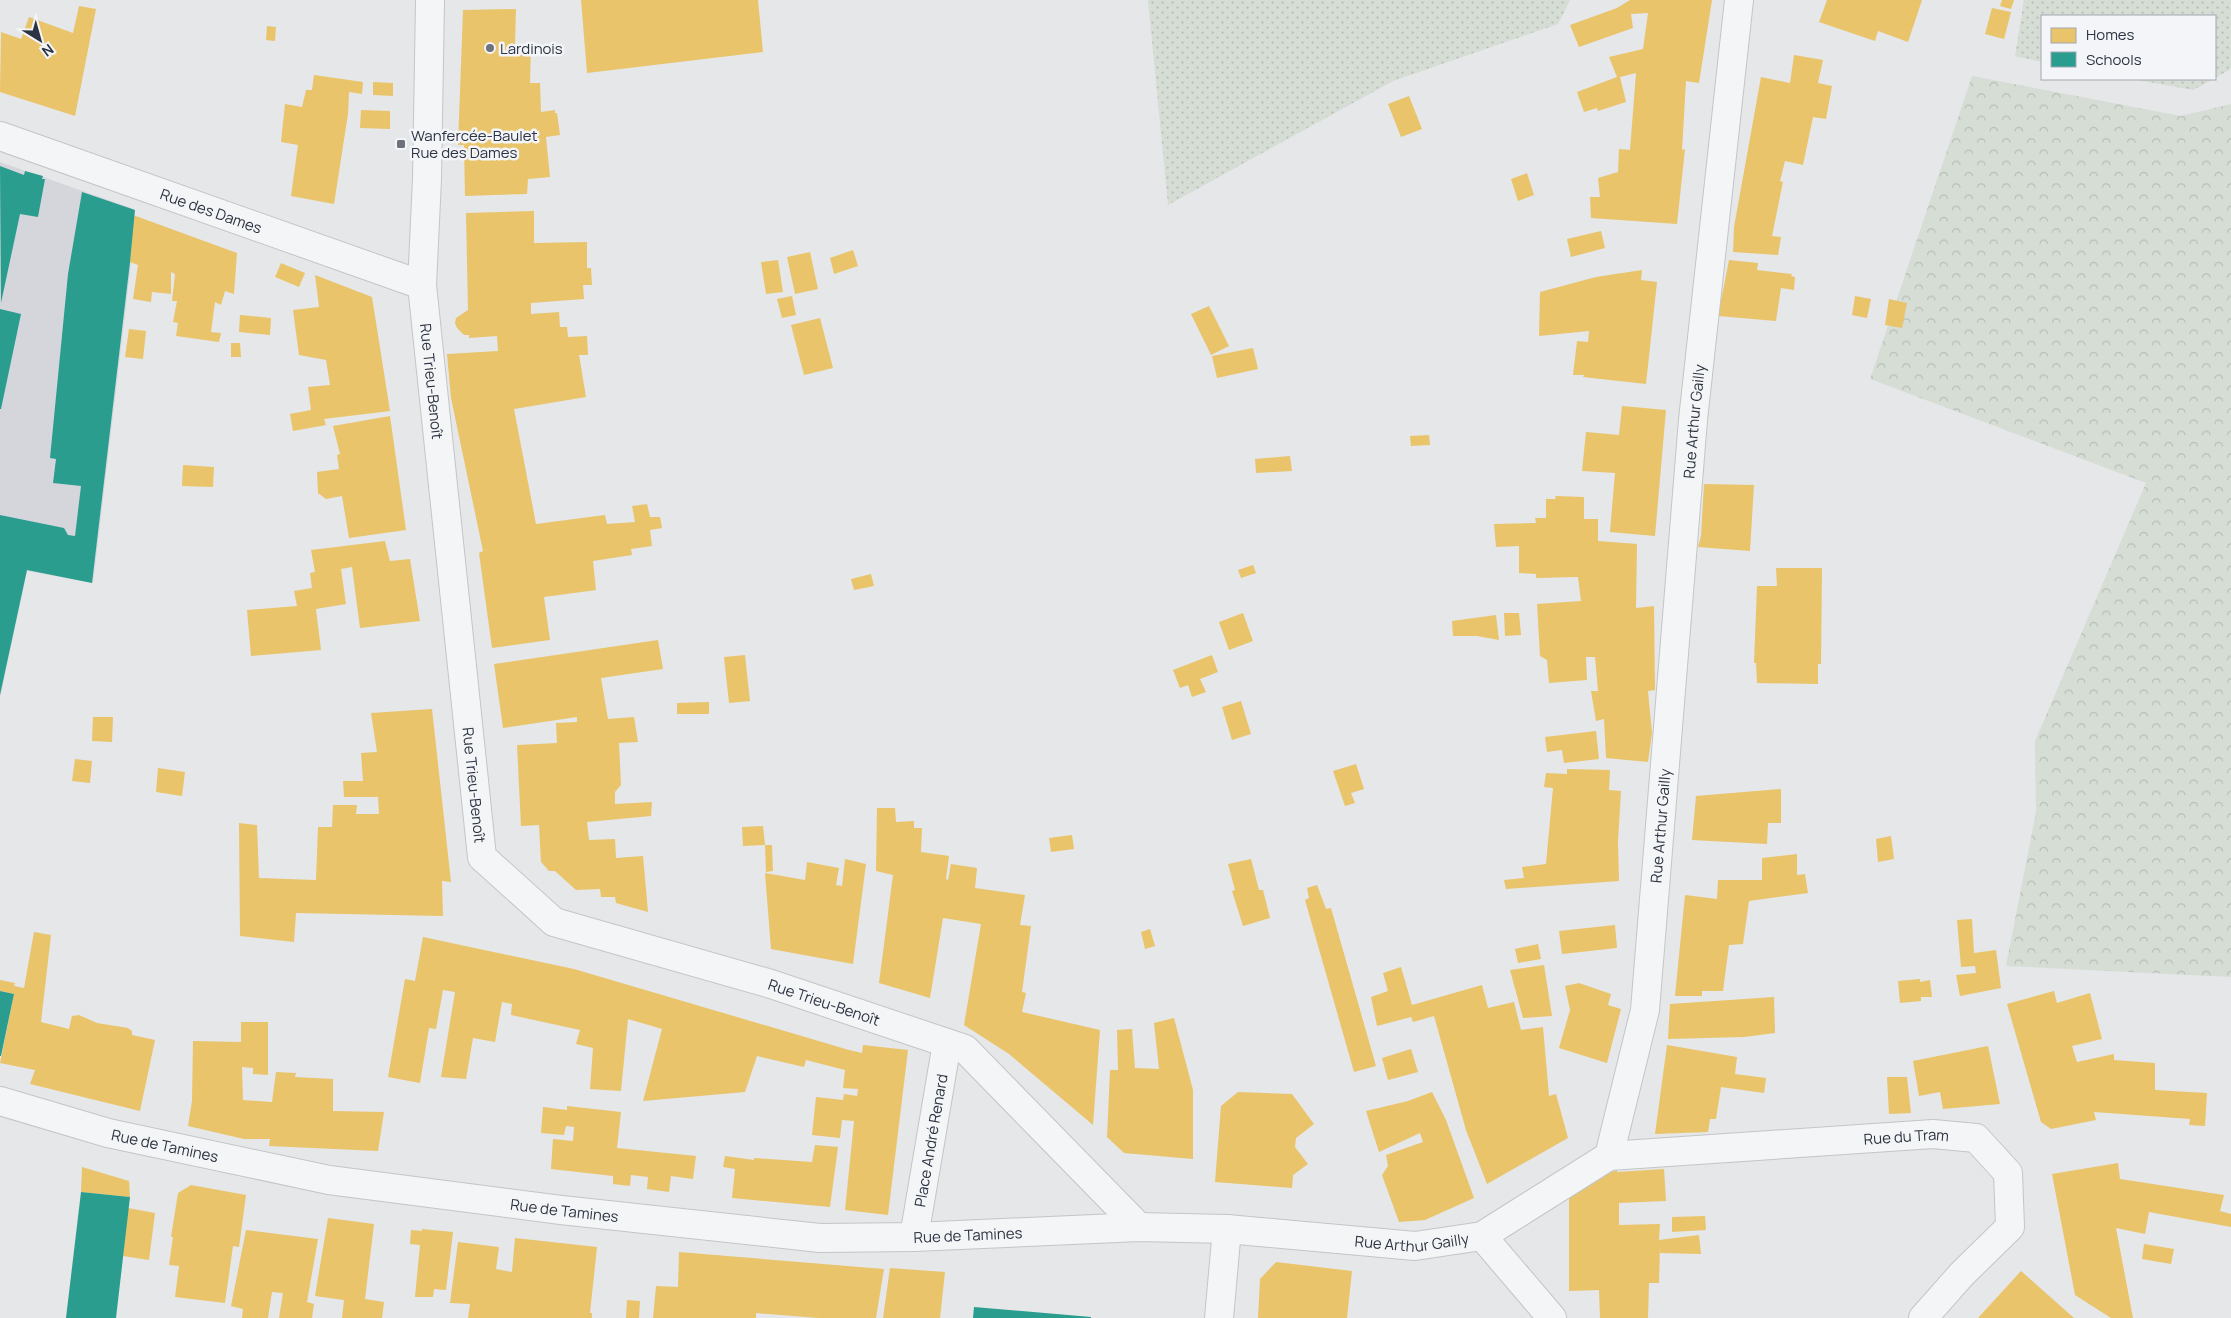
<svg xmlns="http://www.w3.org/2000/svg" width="2231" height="1318" font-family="Manrope,sans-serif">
  <defs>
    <pattern id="grass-dots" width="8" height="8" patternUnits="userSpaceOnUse" patternTransform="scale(1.25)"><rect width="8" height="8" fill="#d5ddd5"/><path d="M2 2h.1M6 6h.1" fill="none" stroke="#b7beb8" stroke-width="1.8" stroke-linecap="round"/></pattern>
    <pattern id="forest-crowns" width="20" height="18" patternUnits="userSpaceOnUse" patternTransform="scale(1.25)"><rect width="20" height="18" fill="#d5ddd5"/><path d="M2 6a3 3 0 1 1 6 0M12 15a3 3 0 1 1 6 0" fill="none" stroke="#b7beb8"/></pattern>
  </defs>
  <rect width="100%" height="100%" fill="#e5e7e9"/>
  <path fill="#d4d6dc" d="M0 162 134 209 131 263 93 583 27 571 0 698Z"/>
  <path fill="url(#grass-dots)" d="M1148 0H1570L1558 24 1393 81 1168 205Z
    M2024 0H2231V69L2215 78V16H2042V62L2015 56Z
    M2132 79H2213L2193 90Z"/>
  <path fill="url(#forest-crowns)" d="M1972 76 2181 116 2231 104V977L2006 966 2036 812 2035 741 2146 483 1870 379Z"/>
  <path fill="#e9c46a" d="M581 0H758L763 52 587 73Z
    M1630 0H1712L1699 83 1686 81 1682 150 1685 149 1677 224 1591 218 1590 197H1600L1598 178 1618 172 1619 149 1630 150 1636 73 1620 77 1626 102 1598 111 1597 108 1584 112 1577 92 1617 77 1609 57 1643 49 1648 13 1631 14 1633 28 1579 47 1570 25 1617 8Z
    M1827 0H1922L1908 42 1878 31 1875 41 1819 22Z
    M2002 0H2014L2011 9 2000 6Z
    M79 6 96 9 75 116 0 92 1 32 21 39 29 17 73 33Z
    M1992 8 2011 12 2004 39 1985 34Z
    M516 9 515 44 531 45 530 83H540L541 112 555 110V113H557L560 135 546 137 550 177 528 179 527 194 465 196 464 145H458L463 10Z
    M267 26 276 27 275 41 266 40Z
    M1794 55 1823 60 1818 83 1832 86 1826 119 1813 117 1803 165 1785 161 1780 181 1783 182 1772 236 1781 237 1778 255 1733 252 1734 227 1761 77 1790 83Z
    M314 75 363 82 362 94 349 92 348 114 334 204 291 196 298 145 281 142 285 104 302 107 306 90H312Z
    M373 82 393 83V96L373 95Z
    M1409 96 1422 129 1401 137 1388 104Z
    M361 110 390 111V129L360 128Z
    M1527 173 1534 195 1518 201 1511 179Z
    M534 211V243L587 242V268H591L592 285H583L584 299 531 303V314L559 312 560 327H567L568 337 587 336 588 355H579L586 397 514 409 536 524 605 515 607 524 635 522 632 506 647 504 650 517H660L662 528 650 530 652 546 631 549 632 555 593 561 596 590 544 597 550 640 492 648 479 553 483 551 451 398 447 354 498 351 497 336 469 338V335H464L457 328 455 323 456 318 468 310 466 213Z
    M133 215 237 253 234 294 225 291 221 305 215 302 211 332 221 333 219 342 176 336 178 323 173 322 177 301H172L175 274 171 272V294L152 292 151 302 133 299 138 265 130 262Z
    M1601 231 1605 248 1571 257 1567 239Z
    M853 250 858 266 834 274 830 258Z
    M810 252 818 289 795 294 787 257Z
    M778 260 783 292 766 294 761 262Z
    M1729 260 1758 263 1757 270 1792 274 1791 276 1795 277 1794 290 1781 288 1776 321 1718 316Z
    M281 263 305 273 299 287 275 277Z
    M1642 270 1641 280 1657 282 1646 384 1583 377 1584 375H1573L1577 341 1588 342 1589 331 1539 336 1540 292 1596 277Z
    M315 275 372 297 390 411 324 419 326 425 293 431 290 414 311 410 308 387 330 385 326 360 299 355 293 310 319 307Z
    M792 296 796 315 782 318 777 299Z
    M1855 296 1871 299 1867 318 1852 315Z
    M1889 299 1907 303 1902 328 1885 325Z
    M1209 306 1229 346 1211 355 1191 314Z
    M240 315 271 318 270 335 239 332Z
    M820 318 833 368 804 375 791 325Z
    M129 329 146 331 143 359 125 357Z
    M231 343H240L241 357H231Z
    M1253 348 1258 369 1217 378 1212 356Z
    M1622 406 1666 410 1655 536 1610 532 1615 473 1582 471 1586 432 1619 435Z
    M390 416 406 530 349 538 342 496 326 499 318 493 317 472 339 469 337 455 340 454 333 426Z
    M1429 435 1430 445 1411 446 1410 436Z
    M1290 456 1292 471 1256 473 1255 459Z
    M183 465 214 467 213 487 182 486Z
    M1704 484 1754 485 1750 551 1698 547 1701 536Z
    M1555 496 1584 497V519H1598V541L1637 544 1636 608 1654 606 1655 690 1648 691 1652 733 1648 762 1606 758 1604 719 1596 721 1591 691H1598L1595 657H1586L1587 680 1549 683 1547 660 1540 656 1537 604 1581 601 1578 577 1536 578V574L1519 573V546L1496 547 1494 524 1536 523 1535 518H1546V499H1556Z
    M385 541 390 561 410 559 420 621 360 628 352 567 341 569 346 604 316 609 321 650 251 656 247 610 297 606 294 591 312 588 310 573 315 572 311 550Z
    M1253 565 1256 573 1241 578 1238 570Z
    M1776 568H1822L1821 664H1818V684L1757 683 1756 663H1754L1757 586H1777Z
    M871 574 874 586 854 590 851 579Z
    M1243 613 1253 641 1229 650 1219 622Z
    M1504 613H1519L1521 635 1505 636Z
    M1496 615 1499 640 1477 636H1453L1452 621Z
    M658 640 663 669 601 678 608 719 634 717 638 742 619 743 621 785 615 792V804L652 802 651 816 587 822 589 840 615 839 616 858 643 856 648 912 616 903 615 897H601L600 889 576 890 555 871H549L541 862 539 825 521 826 517 745 557 743 556 723 577 722V717L503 728 494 664Z
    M745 655 750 701 729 703 724 657Z
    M1212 655 1218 672 1200 679 1206 692 1192 697 1188 685 1180 688 1173 670Z
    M1241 701 1251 734 1232 740 1222 707Z
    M709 702V714H677V703Z
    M432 709 451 882 442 881 443 916 296 913 294 942 240 936 239 823 257 825 259 878 316 880 318 827H332L333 805H357L356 814H379L378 797H344L343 781H363L361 753 377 752 371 713Z
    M93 717H113L112 742 92 741Z
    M1596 731 1599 759 1564 763 1562 750 1547 752 1545 737Z
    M75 759 92 761 90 783 72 781Z
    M1356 764 1364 789 1351 793 1355 803 1345 806 1333 771Z
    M158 768 185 772 182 796 156 792Z
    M1567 769 1610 770 1609 790 1621 791 1618 841 1619 881 1506 889 1504 880 1524 878 1522 867 1546 864 1553 788 1544 787 1546 773 1567 774Z
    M1781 789V823H1768L1767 844 1692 840 1696 796Z
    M877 808H895L896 822 914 821V828H922L921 852 949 856 946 879 948 880 951 864 977 868 975 888 1025 895 1020 925 1031 926 1022 992 1026 993 1022 1012 1100 1030 1093 1125 1009 1054 964 1025 981 924 943 918 930 998 879 983 893 875 876 871Z
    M763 826 765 845 743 846 742 827Z
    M1072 835 1074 849 1051 852 1049 838Z
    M1891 836 1894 859 1878 862 1876 839Z
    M765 845H772L773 871 766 872Z
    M1797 854V875L1805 874 1808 893 1749 901 1743 944 1729 945 1723 991H1702V996H1675L1685 895 1717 899 1718 880H1762V858Z
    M845 859 866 864 853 964 771 949 765 873 805 880 807 862 839 868 836 885 842 886Z
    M1251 859 1259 890H1263L1270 918 1243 926 1232 891 1235 890 1228 864Z
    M1317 885 1326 909 1331 908 1376 1066 1354 1072 1305 900 1309 898 1307 888Z
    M1972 919 1974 953 1996 950 2001 988 1960 996 1956 975 1976 973 1975 966 1961 967 1957 920Z
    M1615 925 1617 948 1562 954 1559 931Z
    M1150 929 1155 946 1145 949 1141 932Z
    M34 932 51 935 41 1022 69 1029 72 1016 79 1015 97 1023 128 1028 132 1031V1035L155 1040 140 1111 30 1084 35 1070 0 1063 14 994 0 991V980L15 983 14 986 24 988Z
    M423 937 574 969 849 1050 862 1053 863 1045 908 1050 888 1215 845 1210 854 1121 842 1120 840 1138 812 1135 816 1097 843 1100 844 1094 857 1096 858 1089 843 1088 845 1070 806 1060 804 1067 757 1056 745 1092 643 1101 662 1029 628 1019 621 1091 590 1089 593 1048 576 1044 580 1030 511 1015 512 1004 502 1002 495 1042 473 1038 466 1079 441 1077 455 992 443 990 436 1029 429 1028 420 1083 388 1077 405 979 415 981Z
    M1538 944 1541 959 1518 963 1515 949Z
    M1544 965 1552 1016 1523 1018 1510 970Z
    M1401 967 1412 1005 1482 985 1488 1008 1514 1002 1521 1030 1543 1027 1549 1096 1556 1094 1568 1138 1487 1184 1466 1130 1434 1016 1413 1022 1411 1017 1377 1026 1371 997 1388 991 1383 973Z
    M1920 979V982L1930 980 1932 997H1921V1001L1900 1003 1898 981Z
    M1579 983 1611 994 1608 1005 1621 1009 1607 1063 1559 1048 1570 1010 1565 986Z
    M2054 991 2057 1003 2090 993 2102 1039 2072 1046 2077 1062 2114 1054V1060L2155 1063V1090L2207 1093 2205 1126 2189 1125 2190 1119 2094 1112 2096 1120 2051 1129 2041 1122 2007 1004Z
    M1774 997 1775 1033 1744 1037 1668 1039 1670 1004Z
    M1174 1018 1193 1090V1159L1124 1153 1107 1137 1110 1070H1118L1117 1030 1132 1029 1135 1068 1159 1069 1154 1023Z
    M241 1022H268V1075L253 1074V1068L242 1067 243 1100 272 1102 276 1072 296 1073 295 1077 333 1079V1111L384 1112 378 1151 269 1146 270 1139H244L188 1126 192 1101 193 1041 241 1042Z
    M1667 1045 1737 1057 1735 1074 1766 1078 1764 1093 1721 1087 1716 1119H1710L1708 1132 1655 1134Z
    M1988 1046 2000 1104 1943 1109 1940 1092 1919 1096 1913 1061Z
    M1411 1049 1418 1072 1388 1080 1382 1058Z
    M1887 1077H1907L1911 1113 1889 1114Z
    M1238 1092 1292 1094 1314 1124 1296 1138 1295 1147 1308 1164 1293 1175 1292 1188 1215 1182 1221 1106Z
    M1432 1092 1446 1120 1474 1198 1425 1220 1399 1222 1382 1175 1388 1166 1386 1155 1423 1142 1420 1133 1379 1152 1366 1111 1408 1101Z
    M567 1106 621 1112 617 1148 696 1156 693 1179 671 1176 669 1192 647 1189 648 1177 631 1175 630 1186 613 1184V1176L551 1169 553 1139 573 1141 574 1127 566 1126 564 1135 541 1133 543 1107 567 1110Z
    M815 1145 838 1147 830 1207 732 1198 735 1169 723 1167 725 1156 754 1160V1158L812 1162Z
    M2118 1163 2120 1179 2224 1195 2220 1211 2231 1214V1227L2149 1212 2145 1234 2116 1228 2133 1318H2111L2075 1295 2052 1174Z
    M82 1167 129 1181 130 1197 81 1192Z
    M1664 1169 1666 1201 1619 1203V1225L1660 1224 1659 1240 1699 1235 1701 1254 1660 1253V1245L1659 1283H1649L1648 1318H1600L1599 1290 1569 1291V1188L1617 1170V1172Z
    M191 1185 246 1195 239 1247 233 1246 225 1303 175 1297 179 1266 169 1265 173 1237H171L178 1193Z
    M128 1208 155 1213 149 1260 123 1256Z
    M1705 1216 1706 1230 1672 1232V1217Z
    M328 1218 374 1224 365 1299 384 1302 382 1318H342L344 1300 315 1296Z
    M422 1229 453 1232 446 1290 434 1289 433 1297H415L420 1245 410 1244 411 1230 422 1231Z
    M246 1230 318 1239 307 1302 314 1304 312 1318H279L283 1293 272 1292 268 1318H242L243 1309 231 1306Z
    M515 1238 597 1247 590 1313H592V1318H468L470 1304 450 1303 458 1242 499 1247 496 1269 512 1272Z
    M2144 1244 2174 1249 2171 1264 2142 1259Z
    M679 1252 884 1269 876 1318H818L756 1313V1318H653L656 1286 678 1287Z
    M1276 1262 1352 1271 1347 1318H1258L1260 1279Z
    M890 1268 945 1272 940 1318H883Z
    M2021 1271 2074 1318H1978Z
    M627 1300 640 1301 639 1318H626Z"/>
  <path fill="#2a9d8f" d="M0 166 24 175 25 171 43 176 42 179H45L38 217 20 214 1 303Z
    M82 192 135 210 130 262 92 583 27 570 0 695V515L64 528 68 535 75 536 81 486 53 483 56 459 50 458 68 274Z
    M0 309 21 314 1 409H0Z
    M0 991 14 994 1 1056H0Z
    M81 1192 130 1197 116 1318H66Z
    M974 1307 1091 1317V1318H973Z"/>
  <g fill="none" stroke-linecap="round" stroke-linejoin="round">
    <g stroke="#c3c5c7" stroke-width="30">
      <g id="minor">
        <path id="s1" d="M430 0 427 179 422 285 482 857 554 922 771 984 965 1049 1139 1227"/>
        <path id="s2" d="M0 136 422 285"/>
        <path id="s3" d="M0 1101 108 1133 329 1180 561 1210 820 1238 914 1237 1139 1227 1227 1229 1415 1246 1482 1236 1609 1156 1645 1010 1693 420 1739 0"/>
        <path id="s4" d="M1609 1156 1933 1134 1976 1138 2008 1173 2010 1227 1962 1274 1923 1318"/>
        <path d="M1482 1236 1552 1318"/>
        <path id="s5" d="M914 1237 947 1043"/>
        <path d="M1219 1318 1227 1229"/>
      </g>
    </g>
    <use href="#minor" stroke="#f4f5f6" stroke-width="28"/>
  </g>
  <g fill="#6d727c" stroke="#f3f5f8" stroke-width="2">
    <circle cx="490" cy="48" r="5"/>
    <rect x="396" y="139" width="10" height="10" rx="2.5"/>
  </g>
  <g text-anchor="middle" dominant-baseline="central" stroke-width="5" stroke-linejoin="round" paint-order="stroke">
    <g font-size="15" fill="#2c3342" stroke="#f3f5f8" text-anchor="start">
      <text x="500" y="48">Lardinois</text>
      <text x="411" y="135">Wanfercée-Baulet<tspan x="411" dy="17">Rue des Dames</tspan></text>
    </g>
    <g font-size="15" fill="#2c3342" stroke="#f3f5f8">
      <text stroke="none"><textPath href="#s2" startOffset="224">Rue des Dames</textPath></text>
      <text stroke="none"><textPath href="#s1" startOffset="382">Rue Trieu-Benoît</textPath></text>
      <text stroke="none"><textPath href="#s3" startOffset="2388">Rue Arthur Gailly</textPath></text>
      <text stroke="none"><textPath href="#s1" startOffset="788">Rue Trieu-Benoît</textPath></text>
      <text stroke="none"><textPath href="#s3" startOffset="1982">Rue Arthur Gailly</textPath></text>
      <text stroke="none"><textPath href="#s1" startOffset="1239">Rue Trieu-Benoît</textPath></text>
      <text stroke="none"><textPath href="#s4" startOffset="298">Rue du Tram</textPath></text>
      <text stroke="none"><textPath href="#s5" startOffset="98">Place André Renard</textPath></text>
      <text stroke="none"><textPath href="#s3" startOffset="171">Rue de Tamines</textPath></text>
      <text stroke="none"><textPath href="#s3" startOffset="576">Rue de Tamines</textPath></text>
      <text stroke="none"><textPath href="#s3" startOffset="981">Rue de Tamines</textPath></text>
      <text stroke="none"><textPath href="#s3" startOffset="1426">Rue Arthur Gailly</textPath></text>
    </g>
  </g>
  <rect x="2041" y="15" width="175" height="65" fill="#f3f5f8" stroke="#a3a7af"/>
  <rect x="2051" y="28" width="25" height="15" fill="#e9c46a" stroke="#a3a7af"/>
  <text x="2086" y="40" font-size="15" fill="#2c3342">Homes</text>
  <rect x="2051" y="52" width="25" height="15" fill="#2a9d8f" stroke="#a3a7af"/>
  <text x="2086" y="65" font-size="15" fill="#2c3342">Schools</text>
  <g transform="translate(40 40) rotate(143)" stroke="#f3f5f8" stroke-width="4" paint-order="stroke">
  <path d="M0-4L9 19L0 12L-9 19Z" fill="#2c3342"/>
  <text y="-8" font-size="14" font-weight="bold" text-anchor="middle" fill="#2c3342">N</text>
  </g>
</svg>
